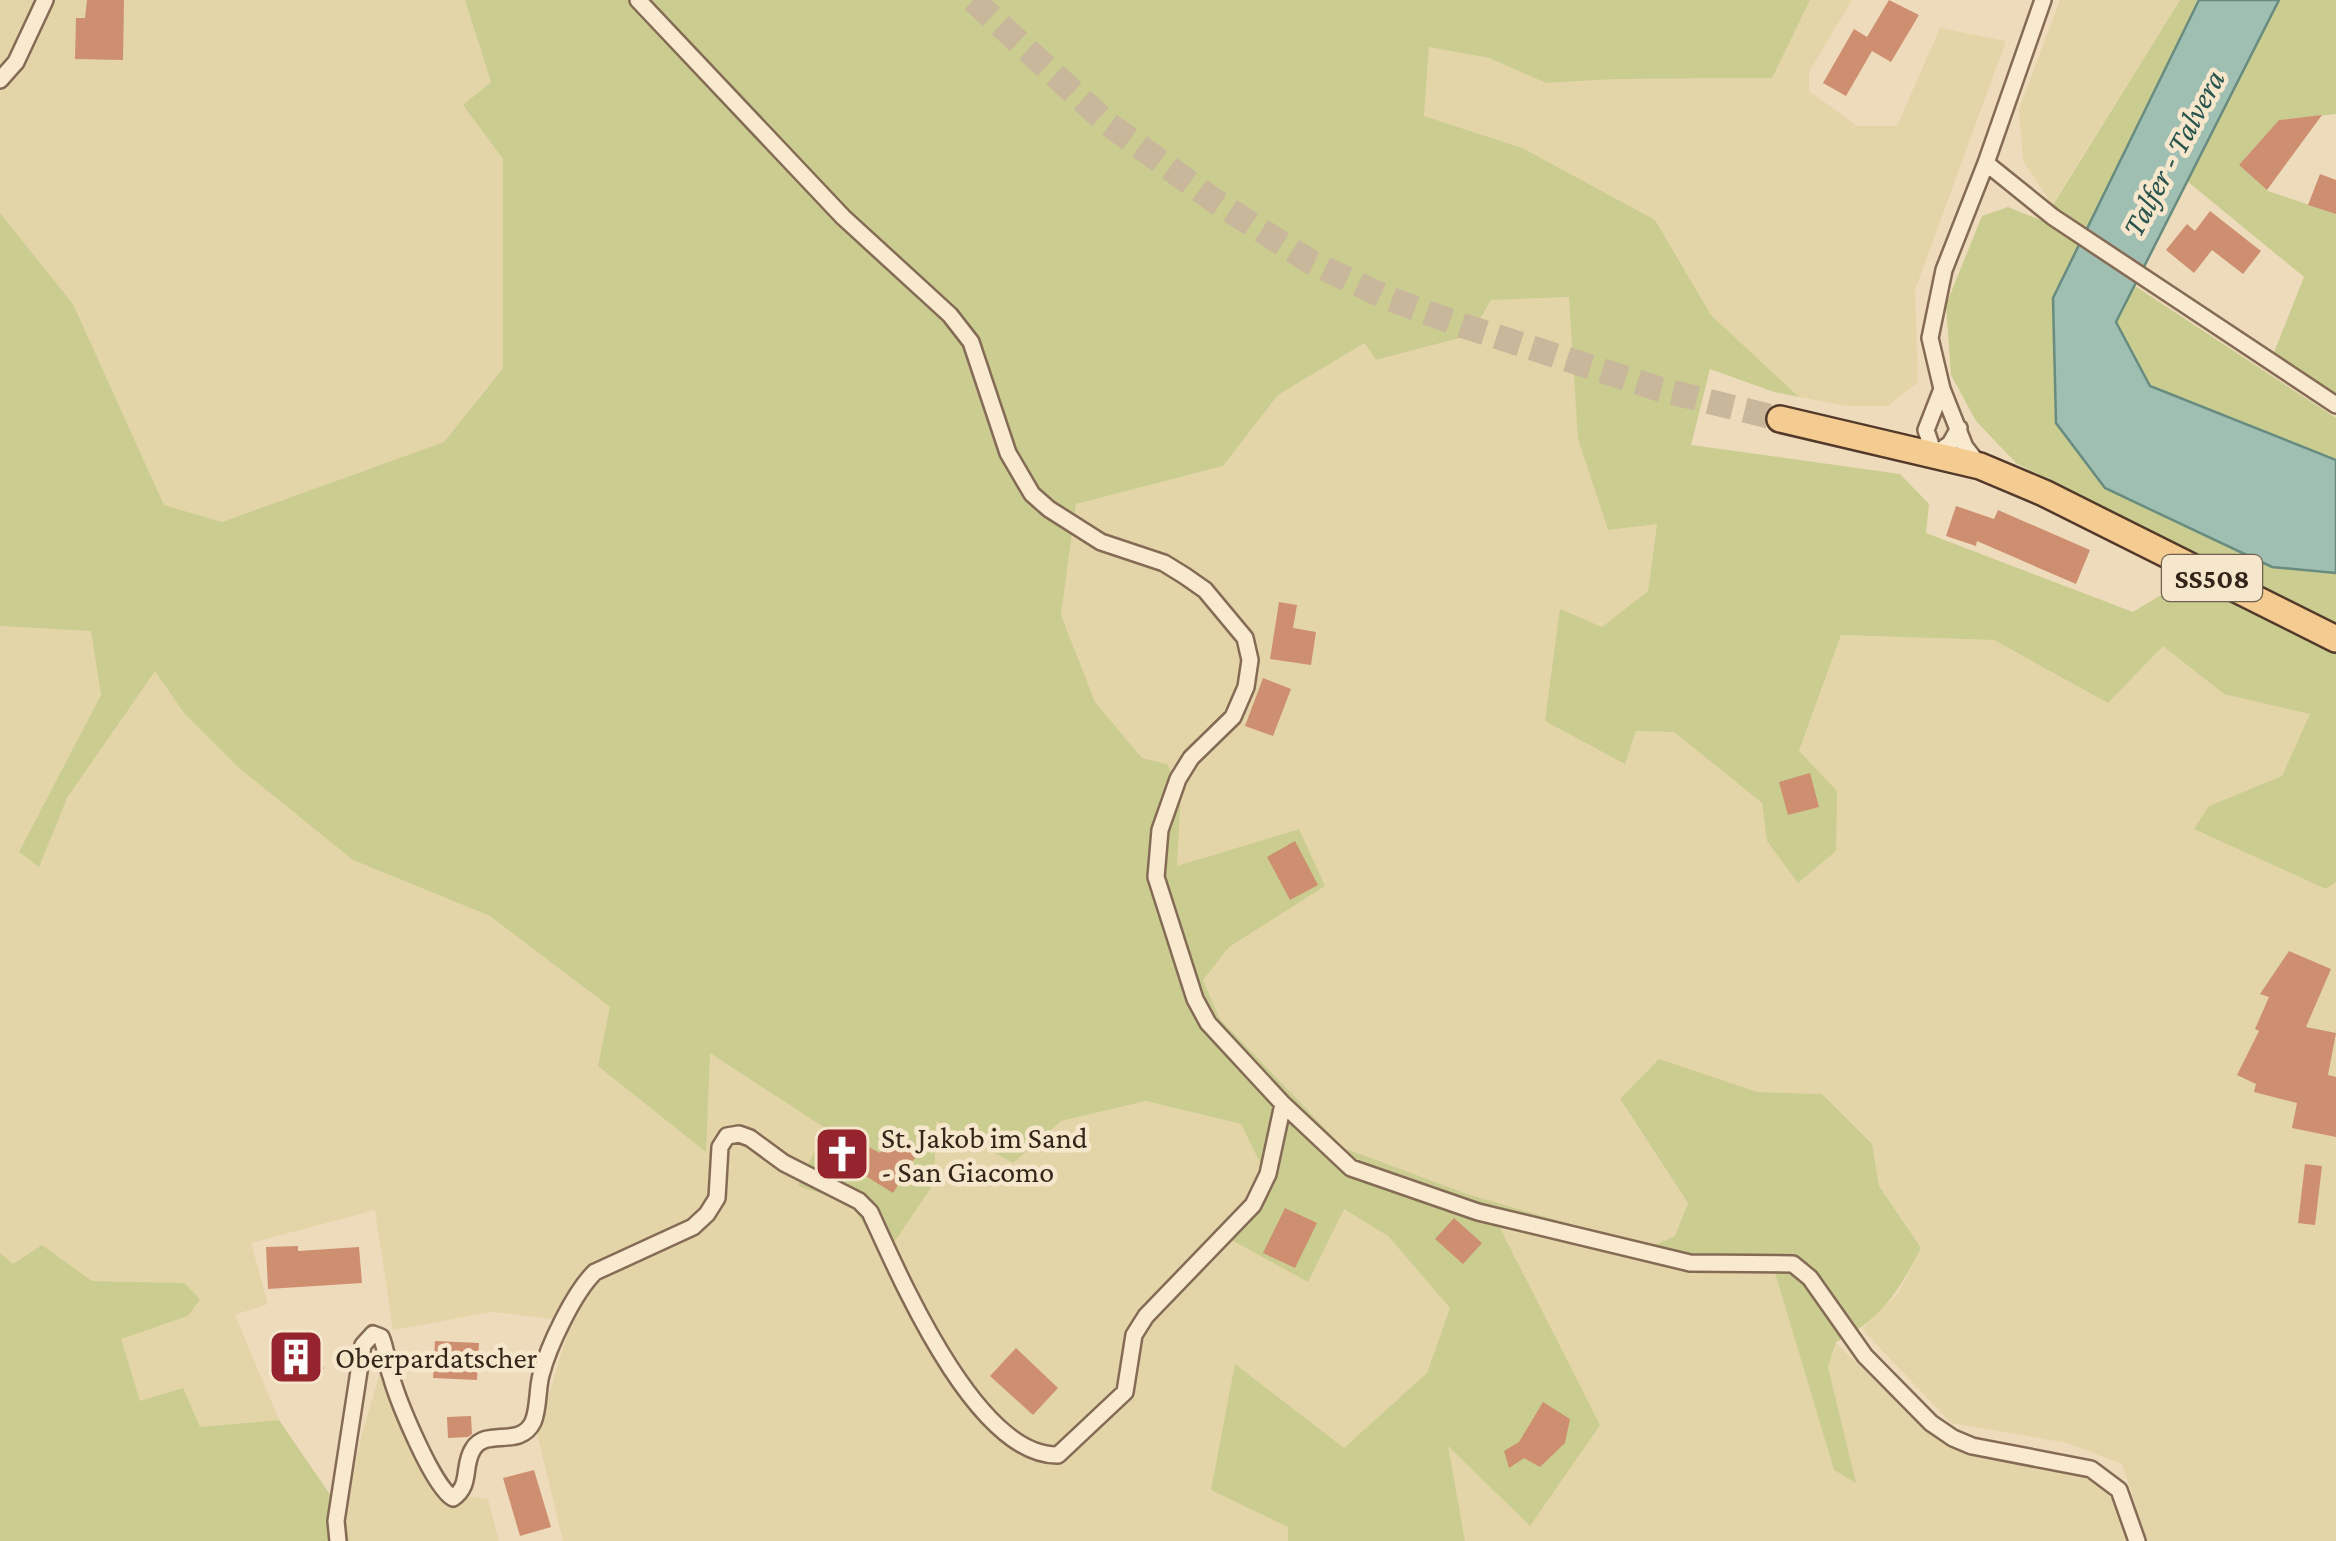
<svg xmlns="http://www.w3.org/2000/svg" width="2336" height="1541" font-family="'Crimson Pro',serif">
  <rect width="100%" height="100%" fill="#eedbbb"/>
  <path fill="#e4d5a9" d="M0 0H465L491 82 463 105 503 159V367L444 442 222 522 164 505 73 304 0 213Z
    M1810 0H1852L1809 72V91L1857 126H1897L1940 28 2006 41 1915 290 1918 382 1888 406H1847L1799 397 1711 315 1655 220 1424 116 1429 47 1489 58 1546 83 1618 79 1771 78Z
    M2060 0H2180L2052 205 2023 161 2019 109Z
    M1570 297 1578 439 1608 530 1657 523 1648 591 1602 627 1560 610 1625 764 1636 731 1674 732 1762 803 1767 841 1837 791 1799 752 1841 635 1994 640 2107 702 2163 645 2224 694 2311 713 2282 776 2209 806 2326 889 2336 882V1541H2147L2122 1464 2067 1443 1951 1423 1862 1329 1898 1293 1921 1248 1879 1186 1872 1144 1822 1094 1757 1092 1658 1060 1620 1100 1688 1203 1675 1237 1650 1247 1470 1195 1344 1148 1220 1019 1203 980 1228 947 1325 886 1298 829 1177 867 1142 758 1095 702 1061 615 1076 504 1223 466 1278 395 1366 343 1377 360 1471 335 1491 300Z
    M0 626 92 631 101 695 20 851 38 866 67 798 155 670 184 713 353 860 490 916 610 1007 705 1151 709 1052 825 1128 935 1120 1013 1163 1061 1121 1146 1101 1241 1124 1264 1171 1343 1208 1388 1236 1450 1308 1428 1373 1343 1449 1235 1365 1288 1527V1541H563L537 1434 571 1321 492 1312 393 1330 375 1210 251 1243 268 1304 235 1315 279 1420 200 1427 140 1401 120 1338 188 1316 200 1298 183 1283 92 1281 42 1245 12 1265 0 1253Z
    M1499 1228 1690 1272H1775L1834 1470 1855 1482 1828 1367 1835 1342 1927 1430 1963 1451 2074 1469 2102 1486 2117 1506 2130 1541H1465L1447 1444 1530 1526Z
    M380 1372 435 1492 488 1499 499 1541H349L346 1518 359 1445Z"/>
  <path fill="#cacc90" d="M465 0H1810L1772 78 1618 79 1546 83 1489 58 1429 47 1424 116 1522 148 1655 220 1711 315 1799 397 1774 392 1710 369 1691 445 1900 474 1929 504 1926 533 2133 612 2174 587 2184 571 2336 650V882L2326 889 2194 829 2209 806 2282 776 2310 714 2224 694 2163 646 2108 703 1994 640 1841 635 1799 751 1837 791 1836 851 1798 883 1767 841 1762 803 1674 732 1636 731 1625 764 1545 721 1560 609 1602 627 1648 591 1657 524 1608 530 1578 439 1569 297 1491 300 1471 335 1376 360 1365 343 1278 395 1223 466 1076 504 1061 615 1095 702 1142 758 1167 764 1181 790 1177 866 1299 829 1325 886 1229 947 1203 980 1220 1019 1344 1148 1470 1195 1650 1247 1675 1236 1688 1203 1620 1099 1659 1059 1757 1092 1822 1094 1872 1144 1879 1186 1921 1248C1898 1292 1881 1320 1836 1342L1828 1367 1856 1483 1834 1470 1775 1273 1690 1272 1500 1228 1600 1425 1530 1526 1448 1446 1465 1541H1288V1527L1211 1490 1235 1364 1344 1448 1427 1373 1450 1308 1388 1236 1344 1209 1308 1282 1230 1239 1264 1171 1241 1124 1146 1101 1061 1121 1013 1163 936 1121 934 1183 885 1256 850 1203 798 1186 825 1128 710 1053 706 1152 598 1066 610 1007 490 916 353 860 239 768 184 713 155 671 67 798 39 867 19 852 101 695 91 631 0 626V213L73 304 164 505 222 522 444 442 503 368V159L463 105 491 82Z
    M2180 0H2199L2053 298 2272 567 2336 573V639L2190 553 2016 463 1976 421 1951 375 1946 305 1982 216 2008 207 2043 221Z
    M2278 0H2336V114L2279 120 2239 165 2268 191 2336 214V395L2273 355 2304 277 2187 181Z
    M2135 286 2336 418V460L2150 386 2116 322Z
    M42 1245 92 1281 184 1283 200 1299 188 1316 121 1339 140 1401 183 1388 200 1427 279 1420 346 1518 349 1541H0V1253L13 1264Z"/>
  <path fill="#a0bfb3" stroke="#688c80" stroke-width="2.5" d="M2199 0H2279L2116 322 2150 386 2336 460V573L2272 567 2105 488 2056 423 2053 298Z"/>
  <path fill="#cd8f70" d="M87 0H124L123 60 75 59 76 18H85Z
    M1889 0 1919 15 1891 62 1872 51 1846 96 1823 83 1854 29 1867 37Z
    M2322 115 2267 190 2239 165 2279 120Z
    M2320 174 2336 180V214L2308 205Z
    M2210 211 2261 251 2243 274 2212 250 2194 273 2166 250 2187 224 2195 231Z
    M1956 506 1994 519 1998 510 2090 550 2076 584 1977 541 1976 546 1946 536Z
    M1279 602 1297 605 1293 628 1316 632 1311 665 1270 659Z
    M1263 678 1291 689 1273 736 1245 726Z
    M1810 773 1819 807 1788 815 1779 782Z
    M1295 841 1318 885 1290 900 1267 857Z
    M2289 951 2331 969 2306 1027 2336 1033 2328 1075 2336 1077V1137L2292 1128 2297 1103 2254 1092 2256 1084 2237 1075 2259 1031 2255 1029 2269 997 2260 994Z
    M842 1133 880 1153 891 1135 919 1151 893 1193 848 1165 843 1174 826 1165Z
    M2305 1164 2322 1166 2315 1225 2298 1223Z
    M1285 1208 1317 1223 1295 1268 1263 1253Z
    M1454 1218 1482 1243 1463 1264 1435 1239Z
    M298 1246V1251L359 1247 362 1283 268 1289 266 1247Z
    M315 1333 324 1369 277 1380 269 1345Z
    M435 1341 479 1343 477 1380 433 1378Z
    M1016 1348 1058 1388 1033 1415 990 1376Z
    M1543 1402 1570 1419 1565 1443 1540 1467 1524 1458 1509 1468 1504 1451 1519 1442Z
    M471 1416 472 1434 468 1437 448 1438 447 1417Z
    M534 1470 551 1527 520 1536 503 1478Z"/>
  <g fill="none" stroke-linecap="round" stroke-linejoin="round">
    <path stroke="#c9b79b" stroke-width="25" stroke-dasharray="25 12" stroke-linecap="butt" d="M973 0 1107 123 1215 201 1311 262 1385 297 1458 324 1659 389 1780 419"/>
    <g stroke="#856b55" stroke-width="20">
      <path id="street" d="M638 0 843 217 950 315 971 342 1008 453 1032 494 1049 509 1101 542 1164 563 1185 576 1205 590 1245 638 1250 660 1246 687 1233 717 1191 758 1178 779 1160 830 1156 877 1195 999 1208 1023 1283 1104 1351 1168 1478 1212 1690 1263 1793 1264 1810 1278 1865 1356 1931 1423 1953 1438 1972 1446 2091 1469 2119 1490 2137 1541
        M0 80 16 62 45 0
        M1986 163 2053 217 2336 405
        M1942 389 1926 430 1934 454 1950 444 1959 428
        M1980 466 1965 447 1942 389 1930 338 1944 270 1986 163 2043 0
        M338 1541 336 1521 363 1345 373 1334 381 1337C387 1350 386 1363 391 1376 398 1401 433 1487 453 1498 472 1485 462 1466 473 1449 486 1427 520 1449 533 1422 539 1408 537 1390 541 1375 548 1347 574 1292 595 1272L693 1227 707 1214 717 1198 720 1147 727 1136 739 1134 750 1138 784 1163 859 1201 870 1212C899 1275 976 1457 1058 1455L1125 1392 1134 1335 1146 1316 1253 1205 1268 1174 1283 1104"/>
    </g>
    <g stroke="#52392a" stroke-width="30">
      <path id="primary" d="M1780 419 1980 466 2044 493 2336 639"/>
    </g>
    <use href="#street" stroke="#f9e9ce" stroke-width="15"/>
    <use href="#primary" stroke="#f4cc91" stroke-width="25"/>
  </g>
  <defs>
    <g id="church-square" transform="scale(2.875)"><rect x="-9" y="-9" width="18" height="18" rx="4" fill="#95242f" stroke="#f6e6cb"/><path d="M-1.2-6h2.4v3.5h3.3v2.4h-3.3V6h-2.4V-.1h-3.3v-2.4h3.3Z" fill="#fff"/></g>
    <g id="building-square" transform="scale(2.875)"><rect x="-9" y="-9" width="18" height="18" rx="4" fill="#95242f" stroke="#f6e6cb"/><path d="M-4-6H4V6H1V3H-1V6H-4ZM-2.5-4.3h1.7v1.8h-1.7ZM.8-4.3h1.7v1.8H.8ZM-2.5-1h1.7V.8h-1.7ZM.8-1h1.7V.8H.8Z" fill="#fff"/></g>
  </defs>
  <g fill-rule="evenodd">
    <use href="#church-square" x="842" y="1154"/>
    <use href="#building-square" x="296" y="1357"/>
  </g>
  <g text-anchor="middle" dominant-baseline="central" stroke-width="9" stroke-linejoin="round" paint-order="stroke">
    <rect fill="#f6e6cb" stroke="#6e5f4f" stroke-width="2.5" x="2162" y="555" width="100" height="46" rx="8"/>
    <g font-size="28" font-weight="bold" fill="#34251a">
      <text x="2212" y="578">SS508</text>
    </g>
    <g font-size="30" fill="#34251a" stroke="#f6e6cb" text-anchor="start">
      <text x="881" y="1137">St. Jakob im Sand<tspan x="881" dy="34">- San Giacomo</tspan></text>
      <text x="335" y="1357">Oberpardatscher</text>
    </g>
    <g font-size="32" font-style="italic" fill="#29544e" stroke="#f6e6cb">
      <text transform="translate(2173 153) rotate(-62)">Talfer - Talvera</text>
    </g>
  </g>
</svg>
